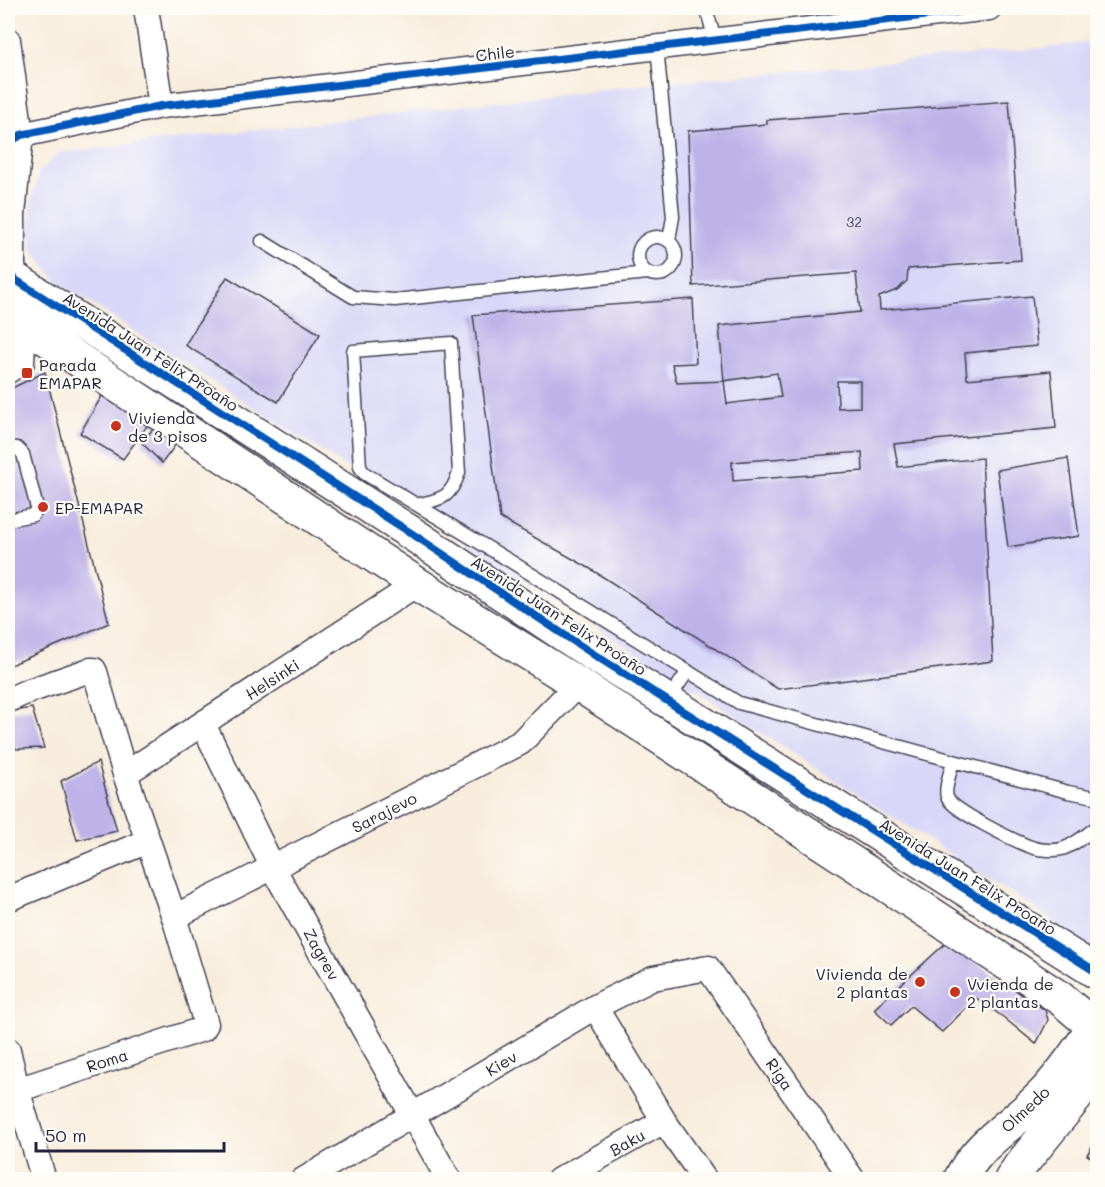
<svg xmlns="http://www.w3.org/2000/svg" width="1105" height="1187" font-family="Mali,sans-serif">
  <rect width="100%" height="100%" fill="#fdfcf7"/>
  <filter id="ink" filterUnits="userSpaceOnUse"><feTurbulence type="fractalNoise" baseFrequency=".0167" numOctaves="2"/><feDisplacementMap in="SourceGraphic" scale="12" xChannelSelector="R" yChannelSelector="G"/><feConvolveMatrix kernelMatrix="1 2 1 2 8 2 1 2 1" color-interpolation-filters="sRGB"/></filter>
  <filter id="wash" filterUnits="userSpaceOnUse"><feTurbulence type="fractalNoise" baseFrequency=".008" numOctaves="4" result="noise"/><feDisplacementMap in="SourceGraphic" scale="24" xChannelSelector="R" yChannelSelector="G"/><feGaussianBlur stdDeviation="1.35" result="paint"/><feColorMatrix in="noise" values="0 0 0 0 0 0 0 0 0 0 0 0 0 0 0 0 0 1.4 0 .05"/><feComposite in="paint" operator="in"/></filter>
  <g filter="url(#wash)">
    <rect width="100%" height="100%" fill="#f8eddc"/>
    <path fill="#d8d7f8" d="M1097 41V954L1030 905 56 281 31 248V202L39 172 59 153 641 85 1043 48Z"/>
    <g id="blocks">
      <path fill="#bdb3e8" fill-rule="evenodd" d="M1009 101 1021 260 908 269 907 281 897 290 879 297 880 310 1032 296 1037 346 965 353 967 379 1051 371 1056 428 894 444 898 467 982 458 993 661 778 689 589 568 500 518 473 315 693 299 696 363 672 364 677 383 724 381 719 326 860 312 856 273 693 286 688 131 767 124V120ZM777 373 781 397 727 404 724 381ZM837 381H860V407L838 408ZM862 452 863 471 733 481 732 462Z
        M227 277 320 334 278 402 185 345Z
        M45 372 109 623 8 666V390Z
        M106 389 152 419 123 459 80 433Z
        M158 422 180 439 162 463 142 443Z
        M1068 458 1079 536 1008 547 997 470Z
        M32 708 44 748 16 749 8 731V712Z
        M98 762 117 831 77 840 61 781Z
        M948 941 1021 994 1045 1010 1048 1020 1036 1044 1003 1017 976 998 942 1032 911 1006 891 1025 874 1009Z
        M1098 1136V1161L1087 1155Z"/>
    </g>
  </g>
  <g filter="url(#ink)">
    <use href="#blocks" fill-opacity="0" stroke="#424053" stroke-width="1.5"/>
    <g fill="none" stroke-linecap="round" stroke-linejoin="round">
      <g stroke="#424053" stroke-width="15">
        <path id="lane" d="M706 8 715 40
          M657 47 673 217 669 240
          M638 256a19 19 0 1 1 38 0a19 19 0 1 1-38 0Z
          M262 241 353 297 395 300 647 273
          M8 448H17L23 454 37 508 33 515 8 520
          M417 505C442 498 449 500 459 473L451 343 353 351 360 467 364 473 510 561 739 703 1068 792 1095 797 1098 796
          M668 700 688 671
          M953 761C951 770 944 789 947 797 950 810 1019 843 1034 848 1041 850 1055 851 1062 849 1073 846 1089 833 1098 826"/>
      </g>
      <g stroke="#424053" stroke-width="27">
        <path id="street" d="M146 8 161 106
          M8 40 21 135 13 214V279L24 323 22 362 8 371
          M8 143 21 135 161 106 989 8
          M8 700 26 692 90 670H94L95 672 125 774 174 917 206 1024 203 1029 8 1093
          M203 724 273 868 449 1180
          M125 774 417 584
          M8 899 148 841
          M174 917 520 743 578 684
          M595 1007 664 1121 705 1180
          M8 1050 17 1089 44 1180
          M303 1180 595 1007 653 978 708 968 853 1180
          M559 1180 664 1121"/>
      </g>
      <g stroke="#424053" stroke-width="36">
        <path id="secondary" d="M8 275 411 533 593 654 1098 973
          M8 313 417 584 578 684 1060 998 1086 1020
          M960 1180C978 1141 1018 1122 1046 1091 1062 1074 1075 1055 1088 1036
          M1011 1180 1020 1166 1098 1070"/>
      </g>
      <use href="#lane" stroke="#fff" stroke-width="12"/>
      <use href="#street" stroke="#fff" stroke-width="24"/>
      <use href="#secondary" stroke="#fff" stroke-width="33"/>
      <g stroke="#fdfcf7" stroke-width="11">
        <path id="cycleway" d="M8 143 21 135 161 106 989 8
          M8 275 411 533 593 654 1098 973"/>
      </g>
      <use href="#cycleway" stroke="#0057b8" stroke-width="8"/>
    </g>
  </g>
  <g fill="#c8321e" stroke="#fdfcf7" stroke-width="2">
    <rect x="21" y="367" width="12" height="12" rx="3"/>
    <circle cx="116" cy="426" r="6"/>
    <circle cx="43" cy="507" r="6"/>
    <circle cx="920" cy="982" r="6"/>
    <circle cx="955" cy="992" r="6"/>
  </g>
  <g text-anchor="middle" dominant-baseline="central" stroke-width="4.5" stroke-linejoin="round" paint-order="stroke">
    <g font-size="14" fill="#494666">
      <text x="854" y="221">32</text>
    </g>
    <g font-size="16" fill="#22223b" stroke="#fdfcf7">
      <text transform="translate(495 53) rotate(-7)">Chile</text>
      <text transform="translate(151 351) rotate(33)">Avenida Juan Felix Proaño</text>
      <text transform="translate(559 615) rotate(33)">Avenida Juan Felix Proaño</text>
      <text transform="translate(272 679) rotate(-33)">Helsinki</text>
      <text transform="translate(384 812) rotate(-27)">Sarajevo</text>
      <text transform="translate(968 876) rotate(32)">Avenida Juan Felix Proaño</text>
      <text transform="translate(322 954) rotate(61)">Zagrev</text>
      <text transform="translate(107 1060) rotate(-18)">Roma</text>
      <text transform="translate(501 1063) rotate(-31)">Kiev</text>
      <text transform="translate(780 1074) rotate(56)">Riga</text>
      <text transform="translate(1025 1109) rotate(-43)">Olmedo</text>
      <text transform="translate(627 1142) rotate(-29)">Baku</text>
    </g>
    <g font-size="16" fill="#22223b" stroke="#fdfcf7" text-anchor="start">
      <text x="39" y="364">Parada<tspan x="39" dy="18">EMAPAR</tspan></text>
      <text x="128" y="417">Vivienda<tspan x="128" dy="18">de 3 pisos</tspan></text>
      <text x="55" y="507">EP-EMAPAR</text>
      <text x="908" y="973" text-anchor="end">Vivienda de<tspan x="908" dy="18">2 plantas</tspan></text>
      <text x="967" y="983">Vvienda de<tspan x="967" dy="18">2 plantas</tspan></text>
    </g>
  </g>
  <rect width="1105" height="1187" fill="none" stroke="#fdfcf7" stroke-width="30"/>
  <path d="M36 1142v9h188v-9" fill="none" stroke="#22223b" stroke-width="3"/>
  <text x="45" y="1142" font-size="18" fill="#22223b" stroke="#fdfcf7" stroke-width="4.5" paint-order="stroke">50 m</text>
</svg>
